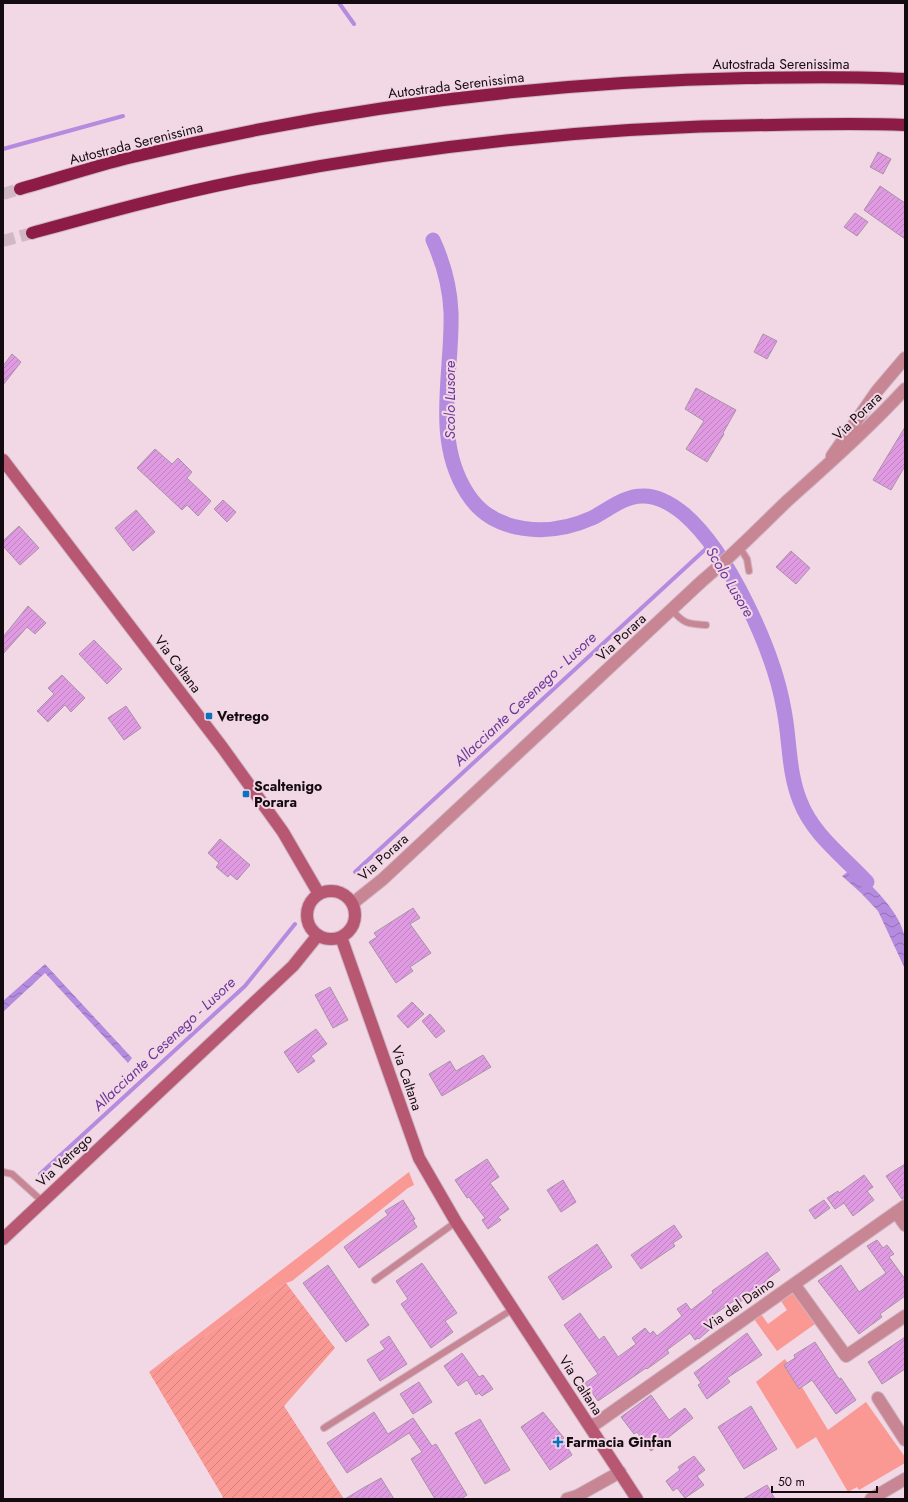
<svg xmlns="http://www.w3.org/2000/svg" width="908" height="1502" font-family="Jost,sans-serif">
  <defs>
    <pattern id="garden-furrows" width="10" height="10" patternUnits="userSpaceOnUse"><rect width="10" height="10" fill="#fa9893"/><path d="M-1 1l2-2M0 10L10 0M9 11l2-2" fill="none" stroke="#d5827e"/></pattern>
    <pattern id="water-waves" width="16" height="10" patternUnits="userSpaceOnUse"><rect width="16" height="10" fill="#b48bde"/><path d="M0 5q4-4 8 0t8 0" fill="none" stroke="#9170b3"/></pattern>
    <pattern id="building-hatch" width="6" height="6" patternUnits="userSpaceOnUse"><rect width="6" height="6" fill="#e09ae2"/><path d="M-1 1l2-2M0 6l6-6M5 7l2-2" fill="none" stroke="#bf83c1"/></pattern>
  </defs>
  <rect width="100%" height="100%" fill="#f2d7e5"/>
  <path fill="#fa9893" d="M409 1172 414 1185 408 1188 292 1281 286 1283 149 1372Z
    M793 1293 815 1324 777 1351 754 1319 761 1314 768 1324 787 1310 781 1301Z
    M785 1359 828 1430 866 1402 905 1457V1463L859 1490 857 1487 848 1492 816 1437 797 1449 756 1382Z"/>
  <path fill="url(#garden-furrows)" d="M286 1283 335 1348 284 1406 344 1499H221L223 1497 149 1372Z"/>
  <path fill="url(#water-waves)" d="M853 868C872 886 900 911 905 938 907 948 905 959 905 969L878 911 861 893 842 876Z
    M45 964 132 1058 128 1063 45 973 3 1012V1001Z"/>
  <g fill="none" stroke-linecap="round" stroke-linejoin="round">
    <path stroke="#b48bde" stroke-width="4" d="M339 3 354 24
      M3 149 123 116
      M355 872 710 545
      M40 1174 245 986 295 924"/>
    <path stroke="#b48bde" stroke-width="15" d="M433 240C443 262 450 287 451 312 453 372 432 439 467 493 493 535 550 537 592 518 608 510 624 496 642 496 658 495 673 505 684 514 729 553 774 651 784 710 790 740 788 771 800 801 813 835 843 856 867 882"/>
  </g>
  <path fill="url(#building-hatch)" stroke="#a794a7" d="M878 152 891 159 883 174 870 167Z
    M880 186 905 203V239L864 210Z
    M855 213 868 222 857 236 844 227Z
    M763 334 777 341 767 359 754 352Z
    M12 354 21 362 3 385V366Z
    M696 388 736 410 723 433 724 434 707 462 686 449 704 421 685 409Z
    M905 427V466L891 490 873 480Z
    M155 449 172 464 178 458 192 472 187 478 211 501 198 516 187 505 182 510 137 468Z
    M223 500 236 512 227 522 214 509Z
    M136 510 155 532 133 551 115 528Z
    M19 526 39 548 20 565 3 546V541Z
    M791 551 810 568 796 584 776 567Z
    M28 606 46 623 35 634 27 627 3 654V637Z
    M94 640 122 669 107 684 79 654Z
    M62 675 85 698 71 712 65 705 48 722 37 711 54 694 48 688Z
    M126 706 141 728 124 740 108 718Z
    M220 839 250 865 237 880 230 874 228 877 216 867 219 863 208 853Z
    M413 908 420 918 410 924 431 953 410 967 413 971 396 983 369 942 377 937 374 933Z
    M330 987 348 1020 333 1028 315 995Z
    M412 1002 424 1014 408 1028 397 1016Z
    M430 1014 445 1031 436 1038 422 1021Z
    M316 1029 327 1044 311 1056 315 1061 298 1073 284 1052Z
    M483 1055 491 1067 442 1096 429 1074 450 1061 456 1071Z
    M487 1159 499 1177 490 1183 509 1209 498 1217 501 1220 488 1229 482 1220 485 1218 469 1197 467 1198 455 1180Z
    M905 1164V1199H902L886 1176Z
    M864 1175 873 1187 867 1191 874 1200 853 1216 844 1203 835 1209 827 1198 838 1191 839 1193Z
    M563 1180 576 1202 561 1212 547 1190Z
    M403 1200 415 1219 413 1220 417 1227 359 1268 344 1247 388 1215 385 1211Z
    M824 1200 830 1208 815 1219 809 1210Z
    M674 1225 682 1237 673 1243 675 1246 641 1269 631 1255Z
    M877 1240 883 1248 887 1245 894 1254 889 1257 905 1279V1296L880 1314 882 1317 859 1334 818 1281 841 1265 859 1292 886 1273 867 1246Z
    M597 1244 612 1267 563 1300 548 1277Z
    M767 1252 780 1270 766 1280 768 1283 740 1302 738 1298 709 1318 715 1325 699 1339 698 1338 695 1340 690 1333 667 1350 669 1353 647 1369 646 1368 598 1401 585 1383 598 1374 564 1325 580 1313 599 1340 604 1336 618 1357 636 1344 632 1338 645 1328 650 1334 653 1331 657 1336 682 1316 677 1309 686 1303 691 1310 713 1293 712 1291Z
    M422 1263 457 1313 445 1321 453 1332 431 1348 401 1304 408 1299 396 1281Z
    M328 1265 369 1325 346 1342 303 1283Z
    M747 1333 762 1355 727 1378 730 1382 707 1399 698 1385 701 1383 694 1373Z
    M389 1336 407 1364 380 1381 367 1360 385 1349 380 1342Z
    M905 1337V1369L882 1384 868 1362Z
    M815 1342 839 1379 841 1378 856 1400 836 1414 812 1380 799 1389 784 1365 795 1358 794 1355Z
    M462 1353 479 1377 483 1375 493 1389 482 1396 479 1393 476 1395 467 1380 458 1386 444 1366Z
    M419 1382 432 1402 413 1414 400 1394Z
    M651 1395 669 1420 685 1408 693 1418 651 1451 637 1432 634 1434 621 1417Z
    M751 1406 777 1449 744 1469 718 1427Z
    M374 1412 388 1434 413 1418 432 1446 436 1444 467 1495 461 1499H435L411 1459 422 1452 409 1433 347 1473 327 1443Z
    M543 1412 564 1438 562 1439 572 1455 550 1470 521 1427Z
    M480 1419 510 1470 485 1484 455 1433Z
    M694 1456 705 1470 697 1476 704 1485 685 1498 677 1488 673 1491 666 1481 680 1470 678 1467Z
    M381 1478 394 1499H345L363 1488Z
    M767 1485 775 1499H743Z"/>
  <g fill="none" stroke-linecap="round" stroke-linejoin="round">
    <path stroke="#d1b8c5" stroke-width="12" stroke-dasharray="12 6" stroke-linecap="butt" d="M3 194 20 189
      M3 241 32 233"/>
    <g stroke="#ceb6c3" stroke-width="8">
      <path id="service" d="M740 548 747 559 749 571
        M672 610C684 624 688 624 706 625
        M3 1172 12 1174 42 1201
        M375 1280 456 1222
        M324 1428 513 1309"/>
    </g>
    <g stroke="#ceb6c3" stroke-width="14">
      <path id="minor" d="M832 456 877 391 905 358
        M896 1212 905 1225
        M794 1284 846 1356 905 1316
        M878 1398 905 1440
        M591 1427 905 1206
        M567 1499 577 1496 620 1472
        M871 1499 905 1479"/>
    </g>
    <g stroke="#ceb6c3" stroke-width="14">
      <path id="tertiary" d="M353 903 383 879 702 581C732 556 758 529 786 502 827 465 868 429 905 389"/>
    </g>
    <g stroke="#ceb6c3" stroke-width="14">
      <path id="secondary" d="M3 460 222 747 283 832 319 894
        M307 915a24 24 0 1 1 48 0a24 24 0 1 1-48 0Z
        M341 937 419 1158 456 1222 637 1499
        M3 1239 293 966 318 935"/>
    </g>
    <g stroke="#ceb6c3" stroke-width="14">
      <path id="motorway" d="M20 189C56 179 92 167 128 158 330 109 539 82 747 78 800 77 853 76 905 79
        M32 233C101 214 169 195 239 181 415 146 592 127 772 125 816 124 861 123 905 125"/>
    </g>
    <use href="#service" stroke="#c88695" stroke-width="6"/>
    <use href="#minor" stroke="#c88695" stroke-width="12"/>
    <use href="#tertiary" stroke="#c88695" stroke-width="12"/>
    <use href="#secondary" stroke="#b75772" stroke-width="12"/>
    <use href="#motorway" stroke="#8c1c46" stroke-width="12"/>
  </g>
  <g fill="#0b72bd" stroke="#f2d7e5" stroke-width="1.5">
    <rect x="205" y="712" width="8" height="8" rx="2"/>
    <rect x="242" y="790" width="8" height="8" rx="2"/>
    <path d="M556 1436h4v4h4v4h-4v4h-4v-4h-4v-4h4z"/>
  </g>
  <g text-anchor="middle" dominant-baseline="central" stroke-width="4" stroke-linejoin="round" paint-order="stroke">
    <g font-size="14" fill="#140b10" stroke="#f2d7e5">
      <text x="781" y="64">Autostrada Serenissima</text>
      <text transform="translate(456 85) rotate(-7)">Autostrada Serenissima</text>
      <text transform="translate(136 143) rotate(-14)">Autostrada Serenissima</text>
      <text transform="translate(857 416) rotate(-44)">Via Porara</text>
      <text transform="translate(621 637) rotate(-43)">Via Porara</text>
      <text transform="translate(178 664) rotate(53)">Via Caltana</text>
      <text transform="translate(383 857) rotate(-42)">Via Porara</text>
      <text transform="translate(407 1078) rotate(71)">Via Caltana</text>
      <text transform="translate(64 1160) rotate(-43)">Via Vetrego</text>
      <text transform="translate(739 1304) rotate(-35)">Via del Daino</text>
      <text transform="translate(581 1385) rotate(57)">Via Caltana</text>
    </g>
    <g font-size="14" font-weight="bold" fill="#140b10" stroke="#f2d7e5" text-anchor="start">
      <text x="217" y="716">Vetrego</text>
      <text x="254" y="786">Scaltenigo<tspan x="254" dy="16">Porara</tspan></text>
      <text x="566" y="1442">Farmacia Ginfan</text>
    </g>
    <g font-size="15" font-style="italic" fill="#6c3799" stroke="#f2d7e5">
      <text transform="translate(450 400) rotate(-90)">Scolo Lusore</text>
      <text transform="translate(730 582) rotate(59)">Scolo Lusore</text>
      <text transform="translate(525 699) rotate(-43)">Allacciante Cesenego - Lusore</text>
      <text transform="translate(164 1044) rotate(-43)">Allacciante Cesenego - Lusore</text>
    </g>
  </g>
  <rect width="908" height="1502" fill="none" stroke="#140b10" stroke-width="8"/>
  <path d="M772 1486v6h105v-6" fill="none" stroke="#140b10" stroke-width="2"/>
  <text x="778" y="1486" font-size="12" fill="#140b10" stroke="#f2d7e5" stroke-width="3" paint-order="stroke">50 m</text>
</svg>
